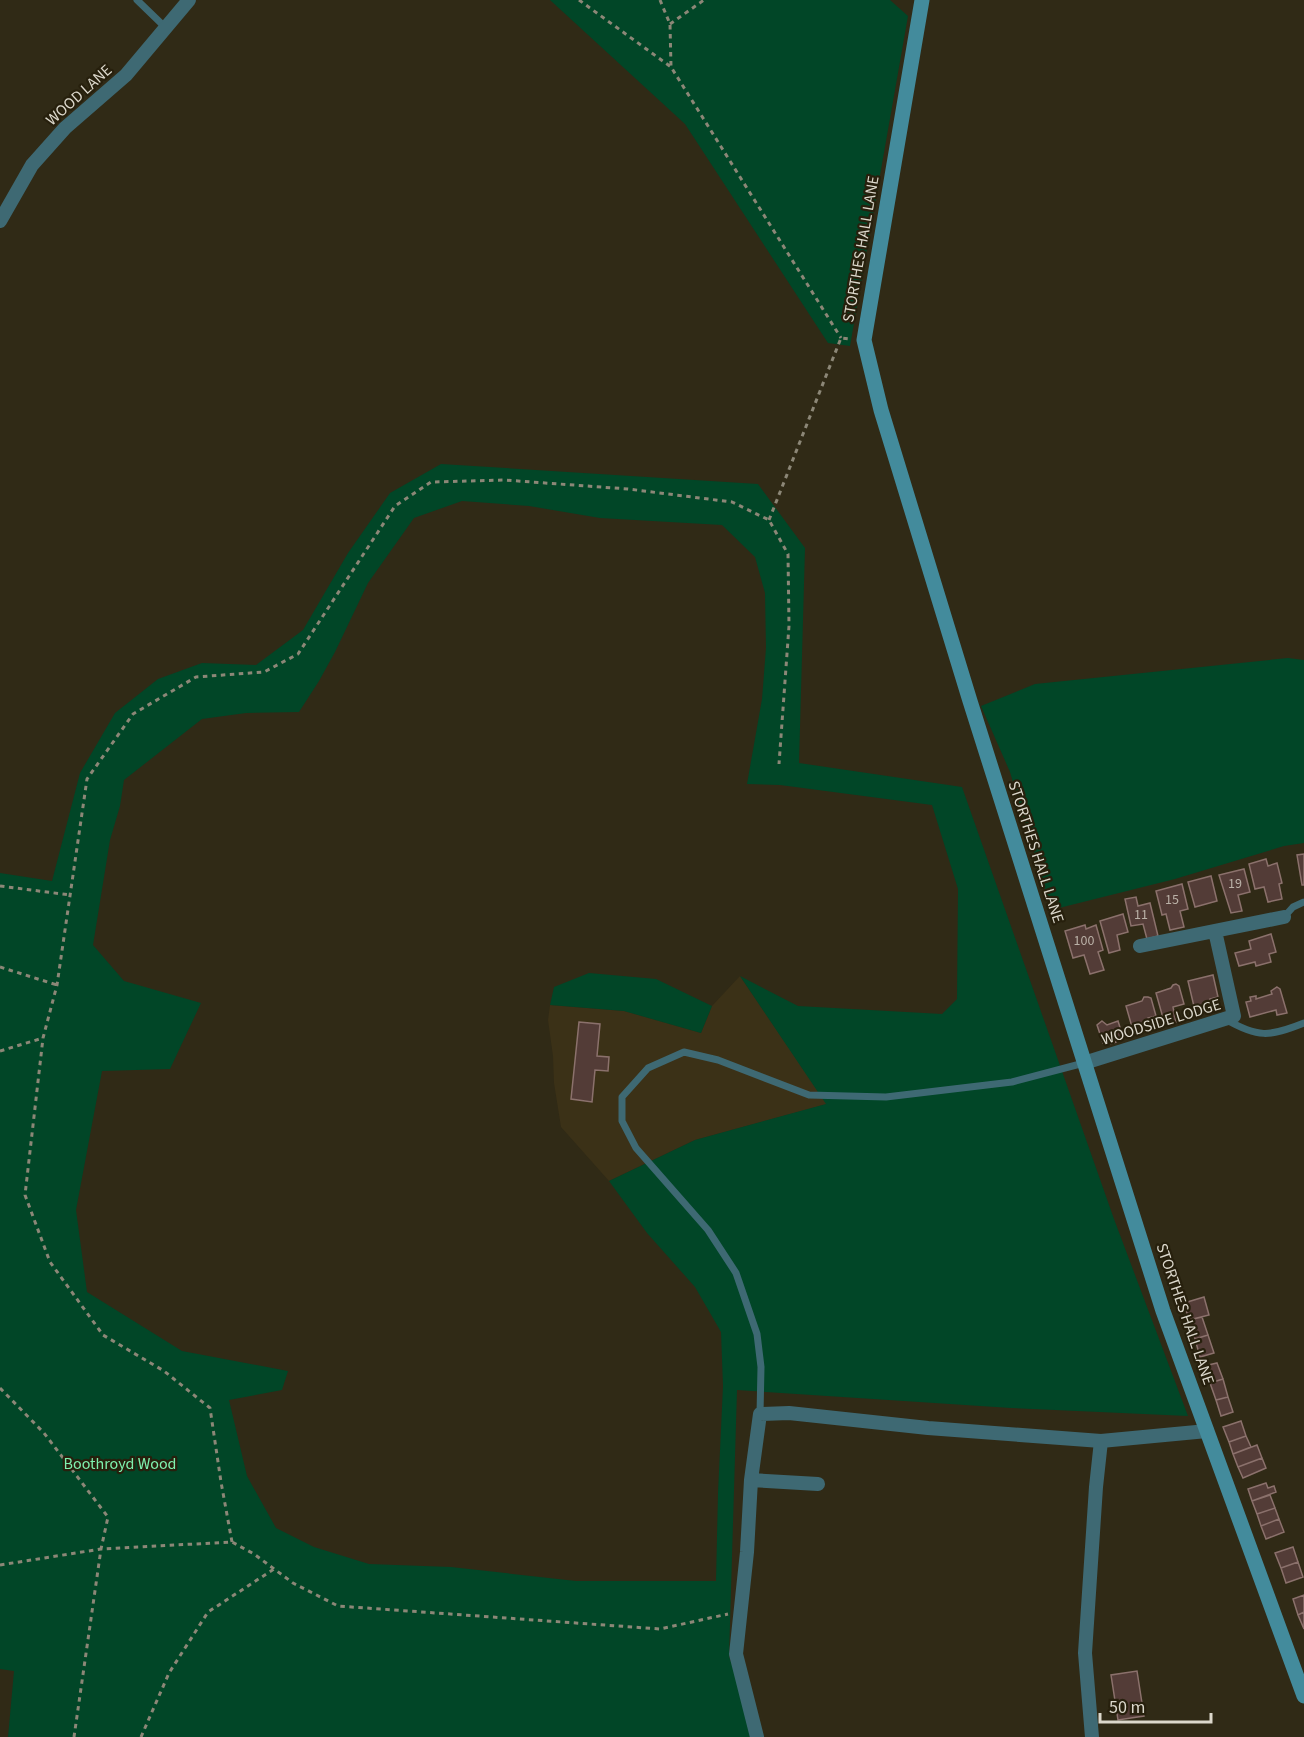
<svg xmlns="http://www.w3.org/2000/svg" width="1304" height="1737" font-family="'Source Sans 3',sans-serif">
  <rect width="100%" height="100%" fill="#302a16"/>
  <path fill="#3b3117" d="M740 976 827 1104 695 1140 609 1181 561 1127 554 1083 553 1056 548 1020 550 1005 624 1011 701 1033 712 1006Z"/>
  <path fill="#014627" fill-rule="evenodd" d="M550 0H890L908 16 850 346 828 343 685 124Z
    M441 464 758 484 805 548 799 763 962 787 1114 1219 1188 1416 1011 1408 737 1390 729 1656 755 1737H8L14 1671 0 1669V873L52 881 80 773 115 713 158 679 202 663 256 665 303 630 348 553 390 493ZM462 501 529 506 600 518 722 525 755 557 765 593 766 648 762 699 747 784 780 785 932 805 958 889 957 999 942 1014 798 1006 740 976 826 1104 695 1140 609 1181 647 1233 695 1287 721 1332 723 1386 718 1493 716 1581H576L451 1567 369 1564 314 1547 276 1528 247 1476 229 1400 282 1390 288 1371 182 1351 87 1292 76 1210 102 1071 170 1069 201 1003 124 981 93 945 110 840 120 806 124 780 202 719 246 713 299 712 319 681 335 652 368 583 414 518Z
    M1288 658 1304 660V843L1284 846 1175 879 1051 910 1010 772 981 706 1035 684Z
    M589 973 656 979 712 1006 701 1033 624 1011 550 1005 554 987Z"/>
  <path fill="#533c37" stroke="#8b716c" stroke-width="1.5" d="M1304 854V885H1302L1297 855Z
    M1266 859 1268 866 1277 863 1282 883 1279 884 1282 899 1268 902 1264 887 1255 889 1249 864Z
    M1244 869 1250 892 1238 895 1242 911 1231 913 1219 875Z
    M1211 876 1217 901 1195 907 1188 882Z
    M1182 884 1188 909 1180 911 1184 927 1170 930 1166 914 1162 915 1156 891Z
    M1136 897 1138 906 1150 903 1158 936 1147 939 1143 924 1131 926 1125 899Z
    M1123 914 1128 932 1117 935 1120 950 1109 953 1100 921Z
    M1085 925 1086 929 1096 925 1103 950 1098 952 1104 970 1090 974 1084 955 1073 958 1065 931Z
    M1271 934 1276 952 1269 954 1271 962 1256 966 1255 962 1239 966 1235 953 1251 949 1249 941Z
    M1213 975 1218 997 1210 999 1211 1003 1205 1005 1207 1012 1196 1015 1188 981Z
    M1176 984 1179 986 1184 1004 1173 1007 1176 1022 1165 1025 1156 993 1171 988 1173 985Z
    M1277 987 1280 989 1287 1013 1277 1015 1276 1010 1250 1017 1246 1002 1251 1001 1250 997 1256 996V999L1272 994 1271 991Z
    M1144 997H1148L1151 998 1156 1016 1148 1018 1149 1023 1143 1024 1145 1031 1134 1034 1126 1006 1142 1001Z
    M1102 1021 1107 1025 1118 1021 1123 1037 1115 1039 1116 1042 1111 1044 1110 1041 1103 1043 1097 1025Z
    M579 1022 600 1024 597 1056 609 1057 608 1071 595 1070 592 1102 571 1099Z
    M1204 1297 1209 1315 1189 1320 1184 1303Z
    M1202 1317 1208 1335 1195 1339 1189 1320Z
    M1208 1335 1214 1353 1200 1357 1195 1339Z
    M1217 1363 1223 1379 1210 1383 1204 1366Z
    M1223 1379 1228 1397 1216 1400 1210 1383Z
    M1228 1397 1233 1412 1221 1416 1216 1400Z
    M1241 1421 1246 1436 1229 1442 1223 1427Z
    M1246 1436 1251 1447 1233 1454 1229 1442Z
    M1257 1445 1262 1458 1238 1467 1233 1454Z
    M1262 1458 1266 1468 1243 1478 1238 1467Z
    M1266 1483 1268 1488 1274 1486 1276 1492 1252 1501 1248 1489Z
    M1270 1495 1275 1508 1257 1514 1252 1501Z
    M1275 1508 1279 1519 1261 1526 1257 1514Z
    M1279 1519 1284 1532 1266 1539 1261 1526Z
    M1293 1547 1298 1562 1281 1568 1275 1553Z
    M1298 1562 1303 1577 1286 1583 1281 1568Z
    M1304 1595V1612L1298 1615 1293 1599Z
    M1304 1612V1629L1298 1615Z
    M1137 1671 1144 1716 1118 1720 1111 1675Z"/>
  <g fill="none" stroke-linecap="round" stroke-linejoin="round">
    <path stroke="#8c8777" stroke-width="3" stroke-dasharray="4.5 4.5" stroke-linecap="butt" d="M579 0 671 67
      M660 0 670 24 671 67 841 338
      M670 24 704 0
      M769 520 841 338 851 339
      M0 886 70 895
      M0 967 57 985
      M0 1051 43 1038
      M0 1388 44 1433 108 1517 101 1549 74 1737
      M232 1542 221 1482 210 1408 164 1371 103 1335 50 1262 25 1195 43 1038 57 985 87 779 133 714 196 677 264 672 298 654 395 506 431 482 504 480 628 489 732 502 769 520 788 554 789 626 779 764
      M0 1565 101 1549 232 1542 254 1554 293 1583 338 1606 660 1629 728 1614
      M141 1737 169 1673 208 1612 274 1569"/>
    <path stroke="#3e6973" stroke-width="7" d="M137 0 166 28
      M1284 917 1293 907 1304 902
      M1225 1019C1258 1038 1269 1037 1304 1023
      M760 1414 761 1367 757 1334 736 1273 708 1230 636 1148 622 1121V1097L648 1068 684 1052 718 1060 809 1095 886 1097 1012 1082 1084 1063"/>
    <path stroke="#3e6973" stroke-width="14" d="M0 221 32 165 65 128 126 75 189 0
      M1140 946 1284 917
      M1084 1063 1234 1016 1215 931
      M751 1480 818 1484
      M757 1737 736 1654 747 1552 751 1480 760 1414 789 1413 928 1428 1101 1441 1207 1431
      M1092 1737 1085 1653 1096 1487 1101 1441"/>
    <path stroke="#438b9c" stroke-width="15" d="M922 0 864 340 881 410 970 701 1163 1311 1304 1696"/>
  </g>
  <g text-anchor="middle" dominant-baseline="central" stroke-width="4.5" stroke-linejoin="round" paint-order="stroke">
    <g font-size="14" fill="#bab1a7">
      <text x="1235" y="884">19</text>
      <text x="1172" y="900">15</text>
      <text x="1141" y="915">11</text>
      <text x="1084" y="941">100</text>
    </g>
    <g font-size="16" fill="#dcd8cc" stroke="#27200d">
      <text transform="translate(79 95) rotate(-42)">WOOD LANE</text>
      <text transform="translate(861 249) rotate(-80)">STORTHES HALL LANE</text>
      <text transform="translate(1036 852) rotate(72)">STORTHES HALL LANE</text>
      <text transform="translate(1161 1022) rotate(-17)">WOODSIDE LODGE</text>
      <text transform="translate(1185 1314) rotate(71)">STORTHES HALL LANE</text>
    </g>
    <g font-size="16" fill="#7ef1ae" stroke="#27200d">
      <text x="120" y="1464">Boothroyd Wood</text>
    </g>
  </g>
  <path d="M1100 1713v9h111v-9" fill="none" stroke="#dcd8cc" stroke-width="3"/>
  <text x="1109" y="1713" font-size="18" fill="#dcd8cc" stroke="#27200d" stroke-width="4.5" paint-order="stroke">50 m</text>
</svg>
